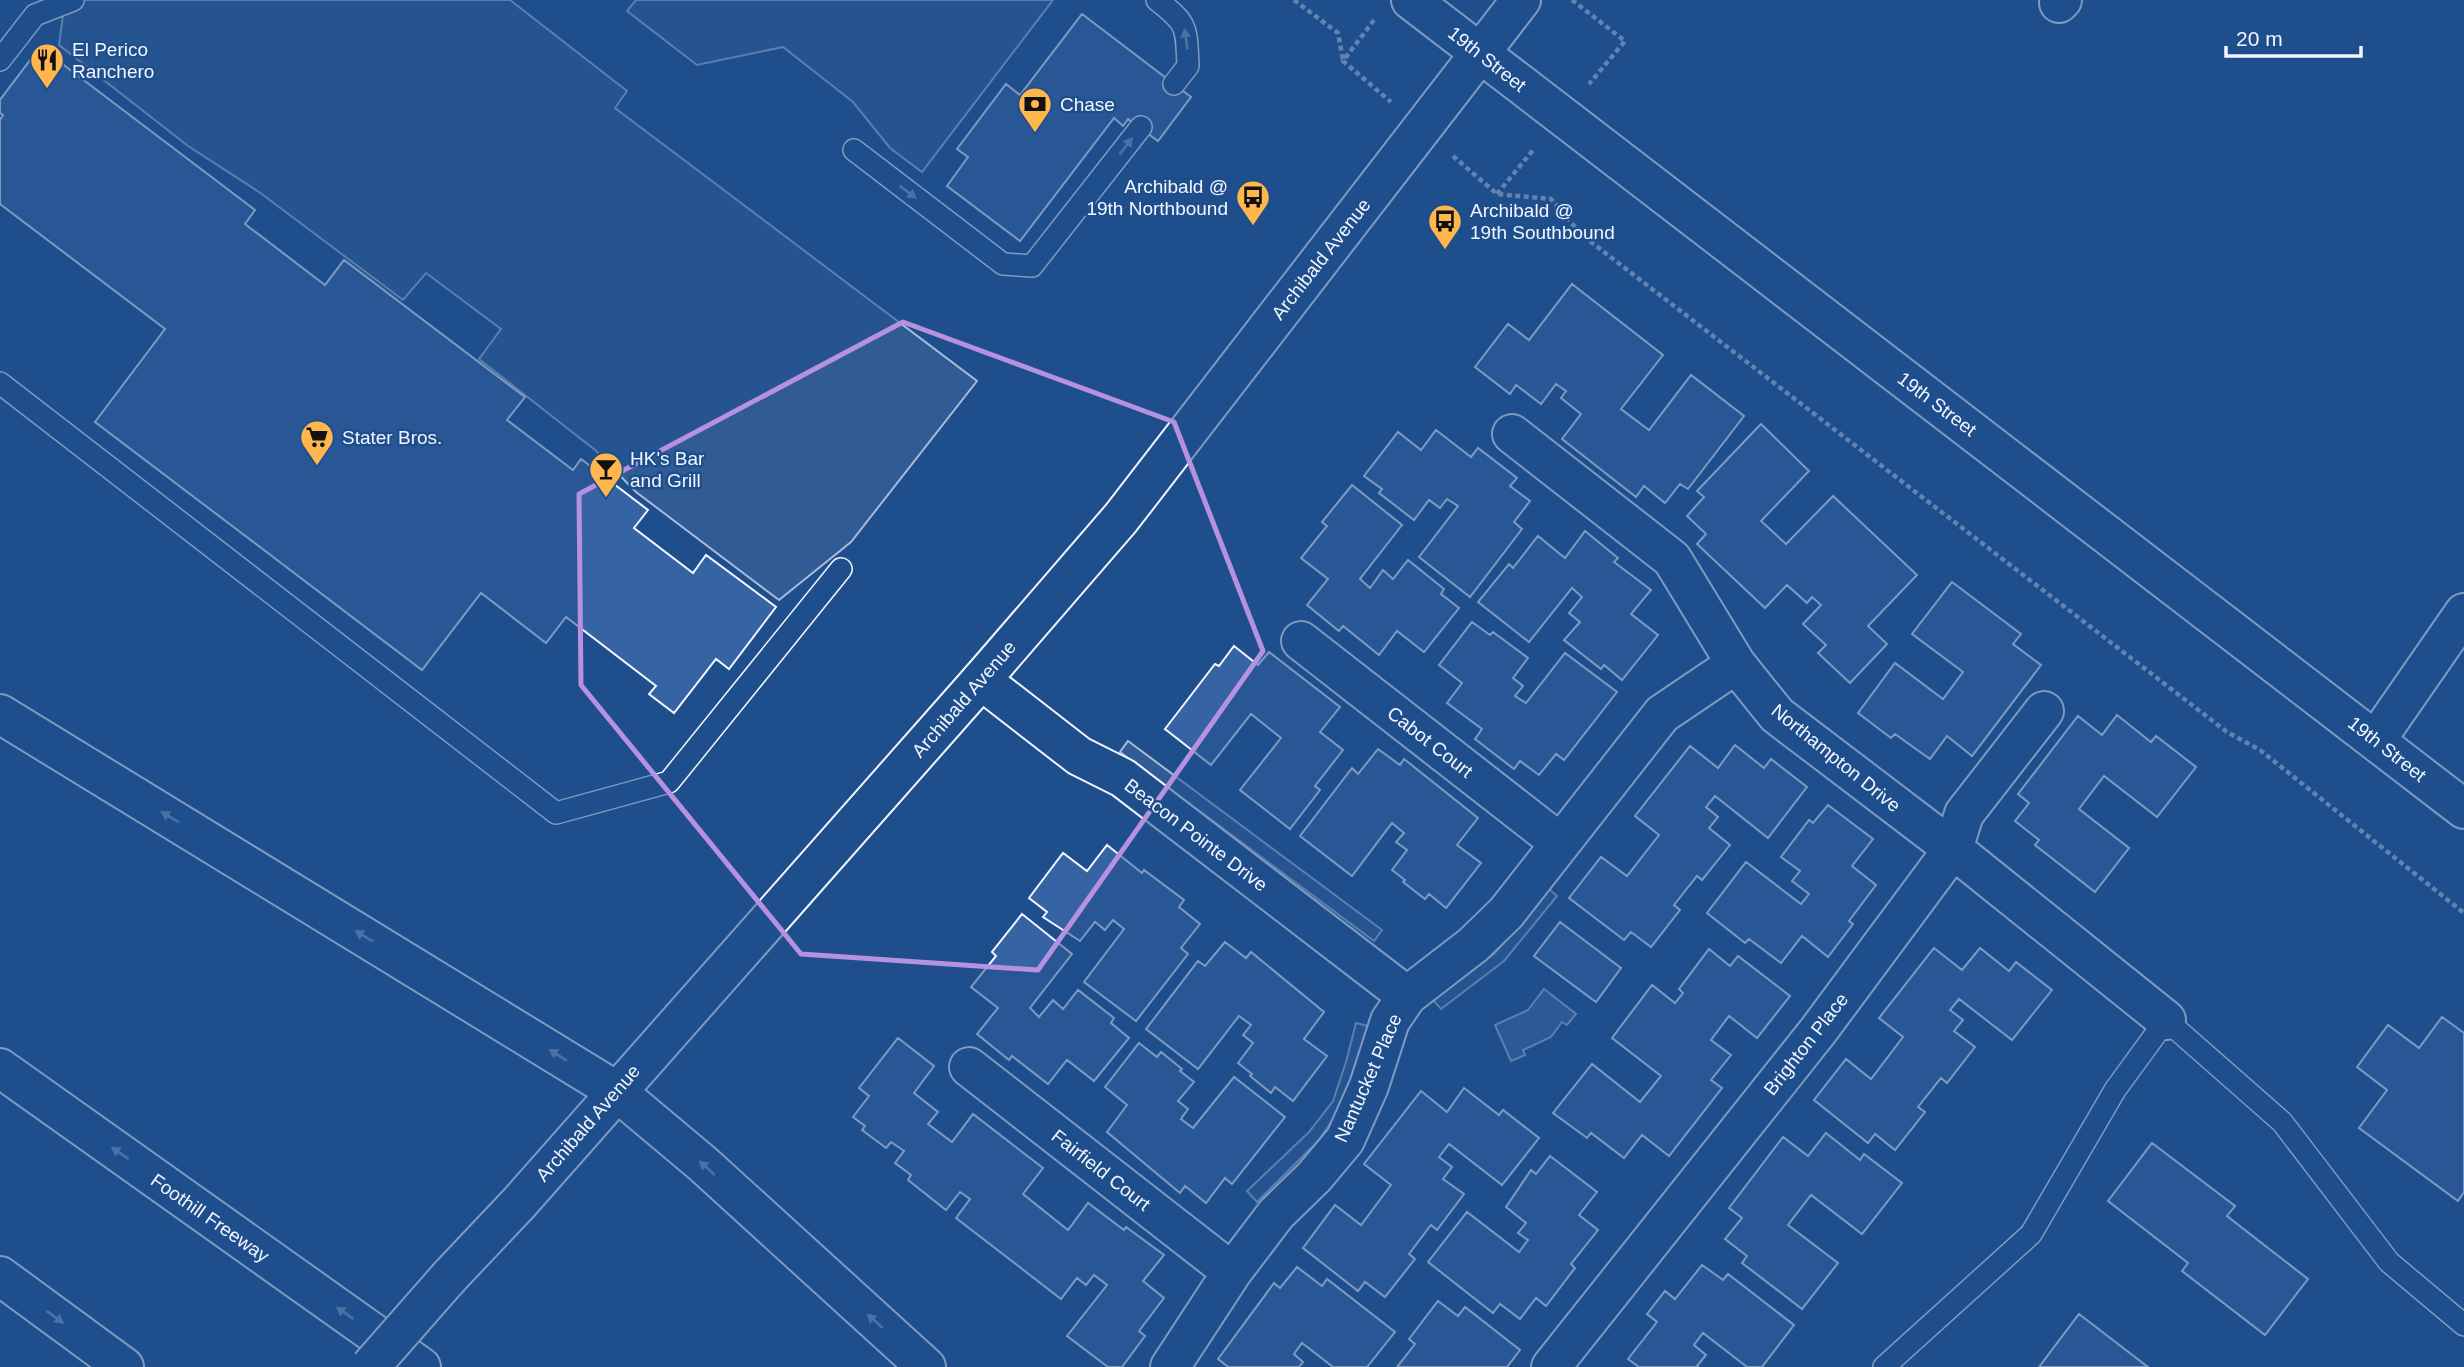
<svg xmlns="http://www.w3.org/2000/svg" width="2464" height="1367" font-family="Arial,sans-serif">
  <rect width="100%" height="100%" fill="#1f4e8c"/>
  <path fill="#305b95" stroke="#a8bbd7" stroke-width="2" d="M65 0H510L627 91 615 108 977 381 851 542 779 600 636 492 595 450 479 359 501 329 426 273 403 300 259 192 188 146 59 45Z
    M636 0H1053L922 172 890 148 853 102 783 47 697 65 627 11Z
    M1128 741 1382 930 1374 941 1120 752Z
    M1548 888 1557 896 1504 961 1441 1009 1433 1000 1495 953Z
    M1356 1023 1368 1026 1358 1065 1342 1107 1318 1141 1257 1202 1247 1191 1309 1132 1333 1101 1346 1062Z"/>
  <path fill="#3b69a3" stroke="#a8bbd7" stroke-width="2" d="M1544 989 1576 1014 1567 1025 1562 1022 1551 1037 1523 1050 1525 1055 1511 1061 1495 1025 1528 1010Z"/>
  <path fill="#3563a3" stroke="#f2f6ff" stroke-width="2" d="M1082 14 1191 97 1158 141 1128 119 1123 126 1114 118 1020 241 947 186 968 157 957 149 1006 84 1020 95Z
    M40 47 255 210 245 224 325 285 344 260 525 397 507 420 573 470 581 459 648 510 634 528 693 573 706 555 776 607 729 669 716 659 674 713 649 694 656 686 566 617 546 643 481 593 422 670 95 422 165 329 0 204V120L3 115 0 113V100Z
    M1572 284 1663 355 1621 409 1649 430 1691 375 1744 416 1688 489 1680 484 1665 503 1644 486 1636 497 1562 439 1581 414 1561 398 1566 391 1556 384 1541 404 1516 385 1510 394 1475 367 1508 324 1529 340Z
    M1761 424 1809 471 1761 521 1786 544 1833 496 1917 575 1868 626 1887 644 1850 683 1818 653 1826 645 1803 624 1821 605 1812 597 1807 603 1787 585 1765 608 1697 544 1706 534 1687 516 1704 497 1697 491Z
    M1436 430 1471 457 1478 448 1517 478 1510 486 1530 501 1514 522 1522 529 1470 597 1419 557 1458 506 1447 499 1440 508 1429 500 1414 520 1379 493 1382 489 1364 476 1398 432 1421 450Z
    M1352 485 1402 525 1360 579 1370 588 1383 570 1393 579 1408 560 1444 589 1441 594 1459 608 1424 652 1397 631 1379 655 1343 626 1339 631 1307 605 1328 579 1301 558 1327 526 1322 522Z
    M1585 531 1618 558 1614 562 1651 590 1631 614 1658 635 1622 680 1604 665 1601 669 1564 640 1580 622 1569 613 1582 597 1572 588 1529 642 1478 602 1509 564 1513 568 1538 536 1565 558Z
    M1952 582 2021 634 2013 644 2041 665 1972 756 1947 736 1930 759 1895 734 1891 738 1858 713 1895 663 1943 699 1963 672 1912 634Z
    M1472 622 1490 635 1493 632 1528 658 1513 678 1523 686 1515 696 1526 703 1565 653 1617 692 1564 760 1556 754 1539 775 1520 761 1514 769 1475 739 1482 729 1447 703 1462 683 1439 665Z
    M1234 646 1258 665 1269 652 1340 707 1320 732 1343 750 1315 786 1320 790 1290 829 1240 790 1281 738 1251 714 1211 765 1165 729 1215 664 1219 666Z
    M2117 715 2151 742 2156 736 2196 767 2157 817 2104 776 2079 809 2129 848 2095 892 2035 845 2039 840 2015 821 2029 803 2018 794 2078 716 2102 735Z
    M1735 745 1764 768 1771 759 1807 787 1768 838 1715 796 1706 807 1718 817 1709 828 1730 845 1702 880 1697 876 1674 905 1680 910 1651 947 1631 932 1624 940 1569 898 1601 857 1627 876 1659 835 1635 816 1690 746 1718 768Z
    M1378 749 1400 765 1404 759 1478 818 1457 845 1481 863 1446 908 1429 894 1425 899 1403 882 1405 880 1392 870 1407 850 1396 842 1404 833 1392 823 1352 876 1300 836 1352 768 1358 774Z
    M1828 805 1873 839 1852 866 1876 885 1849 921 1853 924 1828 957 1802 936 1781 963 1749 939 1745 943 1707 913 1746 862 1801 904 1809 894 1792 881 1800 871 1781 857 1809 820 1813 823Z
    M1107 845 1142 873 1144 870 1184 900 1179 907 1200 924 1181 948 1188 954 1136 1021 1084 982 1124 929 1113 920 1105 930 1095 922 1080 941 1043 917 1047 912 1029 898 1063 853 1087 871Z
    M1022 914 1072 954 1030 1008 1039 1017 1053 1000 1063 1009 1078 990 1114 1018 1111 1023 1129 1038 1094 1081 1067 1060 1048 1084 1012 1056 1009 1060 977 1034 998 1008 971 987 996 956 992 952Z
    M1560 922 1621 968 1596 1002 1534 956Z
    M1225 942 1246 958 1251 952 1324 1012 1304 1039 1327 1056 1293 1101 1275 1087 1271 1093 1250 1076 1252 1074 1238 1063 1253 1043 1243 1035 1251 1025 1239 1016 1198 1069 1146 1029 1198 961 1205 966Z
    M1934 948 1962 970 1980 948 2009 971 2016 962 2052 990 2012 1040 1959 999 1950 1010 1963 1020 1954 1031 1975 1047 1947 1083 1941 1078 1918 1107 1925 1112 1895 1150 1875 1134 1868 1143 1814 1100 1846 1059 1871 1079 1903 1037 1879 1018Z
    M1709 949 1730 966 1738 956 1790 996 1757 1038 1729 1016 1711 1040 1731 1055 1711 1080 1722 1088 1669 1156 1642 1135 1624 1158 1591 1133 1587 1138 1553 1113 1592 1064 1640 1102 1661 1076 1612 1038 1652 985 1675 1003 1683 993 1679 989Z
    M2442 1017 2464 1033V1192L2458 1201 2359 1128 2387 1090 2357 1067 2388 1025 2419 1048Z
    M898 1038 934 1066 914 1093 938 1112 928 1124 952 1142 973 1114 1043 1168 1023 1194 1068 1230 1088 1203 1124 1230 1126 1227 1164 1255 1143 1281 1164 1298 1139 1331 1145 1336 1122 1367H1108L1067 1336 1107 1285 1094 1275 1086 1285 1077 1278 1061 1299 956 1218 970 1199 960 1192 946 1210 908 1180 911 1175 895 1163 904 1151 891 1142 886 1148 862 1130 865 1126 853 1117 869 1096 859 1088Z
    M1139 1043 1157 1057 1161 1052 1182 1069 1180 1071 1194 1082 1178 1101 1188 1109 1181 1119 1193 1128 1234 1077 1285 1117 1232 1184 1225 1178 1206 1203 1185 1186 1180 1193 1107 1132 1127 1105 1105 1087Z
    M1464 1088 1499 1115 1503 1110 1539 1138 1502 1185 1449 1144 1439 1157 1452 1167 1443 1179 1464 1194 1437 1230 1431 1225 1409 1254 1415 1259 1385 1297 1365 1282 1358 1291 1303 1248 1335 1205 1361 1225 1391 1185 1364 1164 1421 1091 1447 1112Z
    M1826 1133 1860 1160 1864 1154 1902 1183 1862 1234 1811 1195 1788 1225 1838 1263 1802 1309 1742 1263 1747 1256 1725 1239 1742 1218 1729 1208 1783 1137 1808 1156Z
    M2152 1143 2235 1206 2227 1216 2308 1279 2265 1335 2182 1271 2188 1263 2108 1201Z
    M1550 1156 1597 1192 1579 1215 1598 1230 1571 1264 1575 1268 1546 1306 1536 1298 1520 1319 1500 1304 1493 1313 1428 1262 1467 1212 1519 1252 1528 1240 1518 1233 1526 1223 1506 1207 1531 1170 1536 1174Z
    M1702 1265 1723 1280 1728 1274 1794 1325 1762 1367H1747L1703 1333 1694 1345 1706 1355 1697 1366 1699 1367H1639L1628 1359 1657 1322 1647 1314 1665 1291 1675 1299Z
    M1297 1267 1322 1286 1327 1279 1395 1332 1367 1367H1333L1302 1343 1294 1354 1303 1362 1299 1367H1228L1218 1359 1274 1283 1280 1288Z
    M1438 1301 1458 1316 1465 1307 1520 1350 1507 1367H1397L1415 1344 1409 1339Z
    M2079 1314 2148 1367H2039Z"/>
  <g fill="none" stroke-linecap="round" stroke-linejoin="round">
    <g stroke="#f2f6ff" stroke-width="24">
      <path id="lane" d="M1157 0C1189 25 1186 27 1188 66L1174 84
        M0 60 35 15 73 0
        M854 150 1003 264 1032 266 1141 127
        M0 383 556 813 669 782 841 569
        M1884 1367 2031 1234 2115 1090 2166 1020 2282 1122 2389 1262 2464 1325"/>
    </g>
    <g stroke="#f2f6ff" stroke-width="42">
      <path id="street" d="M2059 3 2062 0
        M1512 434 1672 559 1736 664 1777 715 1953 849 2166 1020
        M1301 641 1560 843
        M981 680 1079 756 1123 778 1407 996
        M2376 740 2464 613
        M969 1067 1232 1272
        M1170 1367 1232 1272 1276 1214 1314 1177 1345 1140 1369 1086 1390 1021 1407 996 1473 945 1506 913 1662 714 1736 664
        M1551 1367 1818 1031 1953 849 1964 814 2044 711"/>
    </g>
    <g stroke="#f2f6ff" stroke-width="42">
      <path id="secondary" d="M1411 0 2464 809
        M450 1276 519 1203 981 680 1121 518 1521 0"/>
    </g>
    <g stroke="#f2f6ff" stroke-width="42">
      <path id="highway" d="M0 714 616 1091 703 1164 926 1367
        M0 1068 421 1367
        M0 1276 124 1367"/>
    </g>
    <path stroke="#b3c4dc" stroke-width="4.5" stroke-dasharray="5 3.5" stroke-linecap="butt" d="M1294 0 1338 33 1343 60
      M1572 0 1625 41 1589 84
      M1374 20 1343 61 1391 102
      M1453 156 1497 194 1551 199 1582 235 2227 732 2260 750 2464 913
      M1497 194 1534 149"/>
    <use href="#lane" stroke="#1f4e8c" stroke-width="21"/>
    <use href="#street" stroke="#1f4e8c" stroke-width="38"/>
    <use href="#secondary" stroke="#1f4e8c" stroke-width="38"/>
    <use href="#highway" stroke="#1f4e8c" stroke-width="38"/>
    <g stroke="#f2f6ff" stroke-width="42" stroke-linecap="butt">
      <path id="secondary-bridge" d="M370 1367 450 1276"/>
    </g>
    <use href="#secondary-bridge" stroke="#1f4e8c" stroke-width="38"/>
  </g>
  <defs><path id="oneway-solid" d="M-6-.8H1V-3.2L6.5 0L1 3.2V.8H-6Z" transform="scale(1.75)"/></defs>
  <g fill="#7e9ac0">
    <use href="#oneway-solid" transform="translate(1186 39) rotate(-98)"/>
    <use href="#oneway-solid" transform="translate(1126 146) rotate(-52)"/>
    <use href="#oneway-solid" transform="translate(908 192) rotate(37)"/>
    <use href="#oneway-solid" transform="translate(170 817) rotate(-149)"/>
    <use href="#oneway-solid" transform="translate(364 936) rotate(-149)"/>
    <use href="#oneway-solid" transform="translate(558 1055) rotate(-148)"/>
    <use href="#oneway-solid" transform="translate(120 1153) rotate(-145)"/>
    <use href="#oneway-solid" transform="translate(707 1168) rotate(-138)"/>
    <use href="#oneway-solid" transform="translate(345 1313) rotate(-145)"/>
    <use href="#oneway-solid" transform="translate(55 1317) rotate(36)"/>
    <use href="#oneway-solid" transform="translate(875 1321) rotate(-138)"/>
  </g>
  <path d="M0 0H2464V1367H0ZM903 322 1174 422 1263 651 1038 970 801 954 581 685 579 494Z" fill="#1f4e8c" fill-opacity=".55" fill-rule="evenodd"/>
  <path fill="none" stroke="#b691df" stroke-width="5" stroke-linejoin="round" d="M903 322 1174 422 1263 651 1038 970 801 954 581 685 579 494Z"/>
  <defs>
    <g id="restaurant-pin" transform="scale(1.75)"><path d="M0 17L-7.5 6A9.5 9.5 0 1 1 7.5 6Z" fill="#ffb74d" stroke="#1f4e8c"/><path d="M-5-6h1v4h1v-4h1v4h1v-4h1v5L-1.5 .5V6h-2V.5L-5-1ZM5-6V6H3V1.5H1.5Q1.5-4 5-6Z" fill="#111"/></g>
    <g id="bank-pin" transform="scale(1.75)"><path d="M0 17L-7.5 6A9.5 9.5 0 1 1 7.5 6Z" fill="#ffb74d" stroke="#1f4e8c"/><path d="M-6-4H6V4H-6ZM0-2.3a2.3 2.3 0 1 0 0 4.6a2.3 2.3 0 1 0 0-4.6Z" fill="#111"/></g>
    <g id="bus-pin" transform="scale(1.75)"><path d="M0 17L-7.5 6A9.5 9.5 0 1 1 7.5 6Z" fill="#ffb74d" stroke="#1f4e8c"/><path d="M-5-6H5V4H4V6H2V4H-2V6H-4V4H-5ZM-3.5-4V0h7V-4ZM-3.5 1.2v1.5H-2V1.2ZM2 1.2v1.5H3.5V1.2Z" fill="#111"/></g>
    <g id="supermarket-pin" transform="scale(1.75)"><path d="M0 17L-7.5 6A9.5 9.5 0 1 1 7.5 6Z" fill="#ffb74d" stroke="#1f4e8c"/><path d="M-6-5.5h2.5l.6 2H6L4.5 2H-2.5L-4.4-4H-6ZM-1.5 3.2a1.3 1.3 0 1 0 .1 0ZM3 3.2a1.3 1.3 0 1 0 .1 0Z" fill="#111"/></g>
    <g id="bar-pin" transform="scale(1.75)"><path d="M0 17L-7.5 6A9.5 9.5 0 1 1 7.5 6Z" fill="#ffb74d" stroke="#1f4e8c"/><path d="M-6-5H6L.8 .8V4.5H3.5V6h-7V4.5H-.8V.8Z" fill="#111"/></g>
  </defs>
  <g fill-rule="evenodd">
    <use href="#restaurant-pin" x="47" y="60"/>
    <use href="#bank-pin" x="1035" y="104"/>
    <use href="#bus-pin" x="1253" y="197"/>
    <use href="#bus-pin" x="1445" y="221"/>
    <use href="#supermarket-pin" x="317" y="437"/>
    <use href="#bar-pin" x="606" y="469"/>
  </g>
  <g text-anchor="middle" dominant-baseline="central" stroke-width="5" stroke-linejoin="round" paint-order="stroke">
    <g font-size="19" fill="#f2f6ff" stroke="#1f4e8c" text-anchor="start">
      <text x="72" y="49">El Perico<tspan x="72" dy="22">Ranchero</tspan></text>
      <text x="1060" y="104">Chase</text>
      <text x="1228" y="186" text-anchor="end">Archibald @<tspan x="1228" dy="22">19th Northbound</tspan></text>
      <text x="1470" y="210">Archibald @<tspan x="1470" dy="22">19th Southbound</tspan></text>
      <text x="342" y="437">Stater Bros.</text>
      <text x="630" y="458">HK's Bar<tspan x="630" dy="22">and Grill</tspan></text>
    </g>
    <g font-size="19" fill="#f2f6ff" stroke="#1f4e8c">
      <text transform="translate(1487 59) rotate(38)">19th Street</text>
      <text transform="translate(1321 259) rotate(-52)">Archibald Avenue</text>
      <text transform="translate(1937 404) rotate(37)">19th Street</text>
      <text transform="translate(964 699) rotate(-49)">Archibald Avenue</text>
      <text transform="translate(1430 742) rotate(38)">Cabot Court</text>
      <text transform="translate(2387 749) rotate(38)">19th Street</text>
      <text transform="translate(1836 758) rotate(39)">Northampton Drive</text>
      <text transform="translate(1196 835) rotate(37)">Beacon Pointe Drive</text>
      <text transform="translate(1806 1044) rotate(-52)">Brighton Place</text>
      <text transform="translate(1368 1078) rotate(-66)">Nantucket Place</text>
      <text transform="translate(588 1123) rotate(-49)">Archibald Avenue</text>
      <text transform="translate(1101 1170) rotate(38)">Fairfield Court</text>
      <text transform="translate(210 1218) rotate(35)">Foothill Freeway</text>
    </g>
  </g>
  <path d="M2226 46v10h135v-10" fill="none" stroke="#f2f6ff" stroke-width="3.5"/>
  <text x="2236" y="46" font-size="21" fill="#f2f6ff" stroke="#1f4e8c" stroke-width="5" paint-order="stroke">20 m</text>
</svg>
